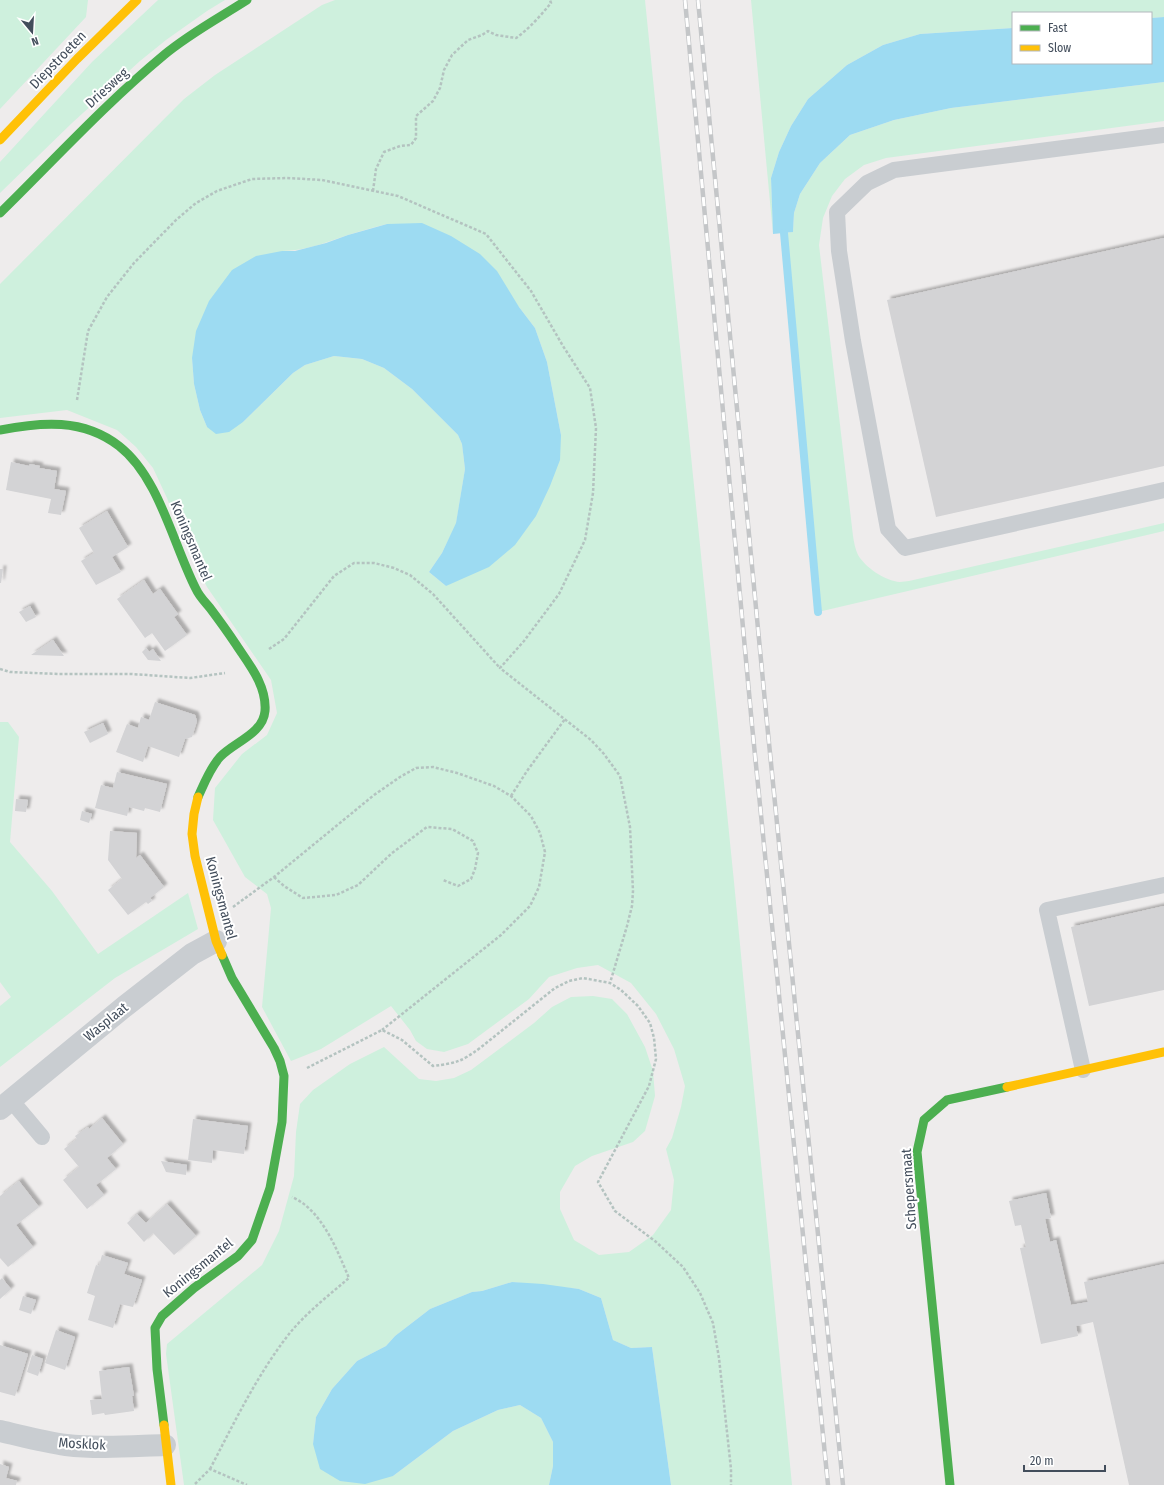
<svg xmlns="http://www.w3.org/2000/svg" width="1164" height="1485" font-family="'Fira Sans Condensed',sans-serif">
  <defs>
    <filter id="shadow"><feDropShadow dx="3.5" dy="-3.5" stdDeviation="1" flood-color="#0004"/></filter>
  </defs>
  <rect width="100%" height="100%" fill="#eeecec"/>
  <path fill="#cef0dd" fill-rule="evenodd" d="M0 0H88L86 17 0 109Z
    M158 0H225L207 11 166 40 140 61 72 123 0 193V162L92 62Z
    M335 0H645L734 882 792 1485H671L652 1347 631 1348 613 1340 601 1298 579 1289 512 1282 482 1291 472 1292 430 1309 395 1336 386 1346 357 1361 332 1389 316 1417 313 1444 393 1476 453 1431 498 1410 520 1405 541 1418 553 1442V1466L549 1485H184L166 1354 167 1344 262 1265 279 1231 294 1176 296 1132 300 1104 313 1090 350 1064 384 1047 419 1079 436 1081 454 1078 471 1070 534 1023 552 1007 571 997 593 996 612 999 627 1014 645 1047 653 1071 655 1096 645 1131 633 1142 592 1156 575 1166 560 1192V1209L574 1240 599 1255 629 1252 653 1235 671 1210 674 1180 666 1149 672 1138 681 1107 685 1086 674 1049 656 1014 631 983 598 965 577 968 549 977 529 999 468 1044 444 1052 427 1049 416 1041 410 1030 391 1006 321 1049 291 1061 262 1007 271 908 267 894 245 877 213 820 215 788 242 754 267 735 277 713 271 680 207 587 183 539 167 498 153 468 136 447 117 430 67 410 0 418V284L184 99 215 75 322 5ZM387 224 519 307 535 328 547 362 561 435 446 586 429 572 442 553 456 524 465 469 462 444 458 435 412 389 384 368 362 359 334 356 305 365 293 373 243 422 207 427 200 410 194 384 192 358 282 251C306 251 326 242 348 235 361 231 374 227 387 224Z
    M751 0H1164V17L1151 18V13H1013V28L920 34 883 45 847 65 808 99 791 126 779 152 771 178 773 234Z
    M1164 82V121L886 158 864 165 845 179 832 196 823 218 819 245 853 536C854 542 855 549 858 555 865 567 885 581 900 582 903 582 906 581 909 581L1164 523V531L818 612 784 233 793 232 794 213 800 194 820 163 850 135 894 120 951 108Z
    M0 722H8L19 737 10 842 52 891 98 954 188 893 198 929 115 978 0 1067V1006L11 997 0 982Z"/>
  <path fill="#9ddbf2" d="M1164 17V82L951 108 894 120 850 135 820 163 800 194 794 213 793 232 773 234 771 178 779 152 791 126 808 99 847 65 883 45 920 34 1013 28V63H1151V18Z
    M422 223 451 236 480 254 497 271 519 307 535 328 547 362 561 435 560 460 550 486 536 516 515 545 489 567 446 586 429 572 442 553 456 523 465 469 462 444 458 435 412 389 384 368 362 359 334 356 305 365 293 373 243 422 229 432 216 434 207 427 200 410 194 384 192 358 196 331 209 301 232 270 256 256 282 251H295L326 243 348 235 387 224Z
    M512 1282 543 1284 579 1289 601 1298 613 1340 631 1348 652 1347 671 1485H549L553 1466V1442L541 1418 520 1405 498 1410 453 1431 393 1476 365 1484 340 1481 320 1469 313 1444 316 1417 332 1389 357 1361 386 1346 395 1336 430 1309 472 1292 482 1291Z"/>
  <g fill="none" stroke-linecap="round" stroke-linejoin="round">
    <path stroke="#9ddbf2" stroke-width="8" d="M784 233 818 612"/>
  </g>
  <path fill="#d3d3d5" filter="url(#shadow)" d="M1164 238V466L936 517 887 300Z
    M11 462 29 466 30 464 40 466 39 468 57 471 54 489 66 491 61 515 48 513 51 499 6 490Z
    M107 511 128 547 112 557 121 572 96 585 81 561 94 553 79 528Z
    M0 569H3L1 583H0Z
    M144 580 153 594 160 589 178 614 174 617 187 635 165 651 152 633 145 638 117 599Z
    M30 606 36 617 26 622 19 612Z
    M53 640 64 656 31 655Z
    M146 648 149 652 153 649 161 661 148 660 142 652Z
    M155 702 195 715 197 721 192 737 185 739 179 757 148 746 143 762 116 752 127 724 138 728 141 717 149 720Z
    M103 723 108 734 90 743 84 732Z
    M117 772 167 784 160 812 145 808 144 811 129 807 127 816 95 808 101 785 113 788Z
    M16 799 28 800 26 812 15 811Z
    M82 811 92 814 89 823 80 820Z
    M110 831 137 833 136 858 140 855 164 887 150 898 152 901 148 904 146 902 128 915 108 890 122 879 108 860Z
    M1164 906V990L1089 1006 1071 927Z
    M102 1118 123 1144 107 1158 116 1169 96 1185 104 1195 87 1209 63 1180 79 1167 64 1149 77 1139 75 1136 88 1127 89 1129Z
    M193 1119 248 1126 244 1154 213 1150 212 1163 188 1160Z
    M161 1161 187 1165 186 1175 166 1172Z
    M19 1181 39 1207 16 1225 33 1247 8 1267 0 1258V1196Z
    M1046 1193 1051 1218 1045 1219 1050 1242 1056 1240 1071 1305 1088 1302 1084 1282 1164 1264V1485H1129L1093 1322 1076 1326 1078 1336 1041 1344 1020 1248 1026 1247 1021 1225 1015 1226 1009 1201Z
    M167 1204 196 1236 174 1255 153 1233 144 1242 127 1223 137 1214 146 1223Z
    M102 1255 128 1263 124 1274 142 1280 133 1307 120 1304 113 1328 88 1320 95 1296 87 1293 96 1265 99 1266Z
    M2 1278 11 1289 0 1299V1280Z
    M23 1296 36 1300 31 1314 19 1310Z
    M56 1330 75 1337 65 1370 45 1363Z
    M0 1345 28 1354 15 1396 0 1392Z
    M32 1355 43 1359 38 1376 27 1372Z
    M129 1367 134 1396H132L134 1411 105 1415 104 1413 92 1415 90 1400 102 1399 99 1371Z
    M0 1464 9 1467 6 1478 17 1481 16 1485H0Z"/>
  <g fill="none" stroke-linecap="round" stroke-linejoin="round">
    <path stroke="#b4c3c0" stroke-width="2.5" stroke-dasharray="3 2" stroke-linecap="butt" d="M373 191 376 169 384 152 400 146 411 145 416 138V116L433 101 440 88 444 70 452 55 468 40 482 35 488 31 496 35 516 38C529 29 541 15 551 3L550 0
      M77 400 88 331 107 297 134 263 176 220 196 203 217 191 252 179 287 178 322 180 398 196 486 234 531 291 563 346 590 388 596 428 593 493 585 540 559 594 524 641 500 668 591 740 604 754 620 776 630 827 633 891 632 906 627 926 610 983
      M269 649 284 639 334 576 354 563H374L394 568 410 575 433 594 500 668
      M0 669 10 672 59 674H132L190 678 225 673
      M511 796 527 771 565 719
      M274 877 284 886 303 898 336 895 358 885 392 853 427 827 452 829 473 841 478 853 475 869 471 879 458 886 443 880
      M233 907 274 877 374 795 400 777 416 768 433 767 457 773 494 786 511 796 531 816 540 833 545 852 539 887 530 906 501 935 382 1030
      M307 1068 382 1030 402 1040 433 1066C456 1063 461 1062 480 1048L555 988 569 981 583 978 610 983 621 990 638 1006 650 1023 654 1038 656 1059 649 1086 598 1182 615 1211 655 1241 683 1267 700 1293 713 1323 719 1358 731 1469V1485
      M210 1469C234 1423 257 1375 289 1334 305 1314 329 1295 349 1278 337 1250 322 1210 292 1197
      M195 1484 210 1469 247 1485"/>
    <path stroke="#c9cdd1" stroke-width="16" d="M1164 135 894 170 867 183 837 212 839 251 853 341 888 529 905 548 1164 490
      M1083 1070 1047 910 1164 885
      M11 1100 42 1137"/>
    <path stroke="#c9cdd1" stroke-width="22" d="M0 1109 124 1007 192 954 216 941
      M0 1431C22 1436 44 1442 66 1445 99 1449 133 1446 165 1445"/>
    <path stroke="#4caf50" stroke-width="9" d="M0 213C54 160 105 104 164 55 189 34 219 18 247 0
      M0 430C41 422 83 418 119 446 159 477 173 544 196 589 199 596 205 602 210 608 219 620 227 631 235 643 248 663 267 685 265 711 263 734 234 742 220 757 210 768 204 784 198 797
      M164 1425 157 1369 155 1328 162 1316 194 1288 238 1256 252 1240 270 1188 282 1122 284 1076 280 1061 274 1048 232 978 222 955
      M950 1485 917 1152 924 1120 947 1100 1007 1087"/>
    <path stroke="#ffc107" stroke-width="9" d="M0 140 77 59 137 0
      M198 797 194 814 192 834 195 856 216 941 222 955
      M1007 1087 1164 1052
      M164 1425 171 1485"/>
    <g stroke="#c4c6c8" stroke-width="4.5">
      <path id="rail" d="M685 0 752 725 828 1485
        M698 0 767 723 843 1485"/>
    </g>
    <use href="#rail" stroke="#fff" stroke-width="3" stroke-dasharray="9" stroke-linecap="butt"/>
  </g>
  <g text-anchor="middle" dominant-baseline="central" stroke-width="4" stroke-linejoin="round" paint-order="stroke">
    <g font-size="14" fill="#424d5b" stroke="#fff">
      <text transform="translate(58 60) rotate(-46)">Diepstroeten</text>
      <text transform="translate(107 88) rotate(-42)">Driesweg</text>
      <text transform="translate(191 541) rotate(67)">Koningsmantel</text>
      <text transform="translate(221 898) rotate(75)">Koningsmantel</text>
      <text transform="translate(106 1022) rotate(-39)">Wasplaat</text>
      <text transform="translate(909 1189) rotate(-94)">Schepersmaat</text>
      <text transform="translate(198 1268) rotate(-39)">Koningsmantel</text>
      <text transform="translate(82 1444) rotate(3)">Mosklok</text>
    </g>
  </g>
  <rect x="1012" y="12" width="140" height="52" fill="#ffffff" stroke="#b3b8bd"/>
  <rect x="1020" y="25" width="20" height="6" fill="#4caf50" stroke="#b3b8bd"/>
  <text x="1048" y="32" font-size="12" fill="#424d5b">Fast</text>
  <rect x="1020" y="45" width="20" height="6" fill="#ffc107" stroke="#b3b8bd"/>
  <text x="1048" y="52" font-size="12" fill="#424d5b">Slow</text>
  <g transform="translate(32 32) rotate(162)" stroke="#ffffff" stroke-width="3" paint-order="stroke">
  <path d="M0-3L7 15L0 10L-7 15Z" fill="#424d5b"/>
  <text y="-6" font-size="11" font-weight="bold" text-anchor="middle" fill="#424d5b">N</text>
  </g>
  <path d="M1024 1465v6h81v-6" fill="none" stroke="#424d5b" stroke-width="2"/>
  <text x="1030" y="1465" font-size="12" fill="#424d5b" stroke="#ffffff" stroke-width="3" paint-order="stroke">20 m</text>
</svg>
